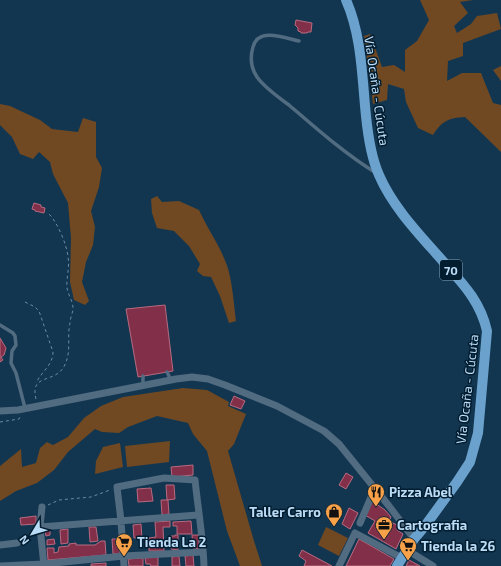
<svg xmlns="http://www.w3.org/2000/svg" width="501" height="566" font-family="'Exo 2',sans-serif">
  <rect width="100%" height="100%" fill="#133650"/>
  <path fill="#704922" d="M420 0H473L460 2 468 13 454 26 457 33 471 24 477 16 497 13 501 29 463 43V56L448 61 447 81 462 73H481L493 103 501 105V152L465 117C448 118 442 121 433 135L418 128 406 102 404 89 388 84 387 100 373 104 364 36 370 34 382 67 394 65 405 72V50L417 41 429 20Z
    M501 66V81L493 70Z
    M0 104 10 106 40 120 52 129 78 132 83 118 96 122V157L102 168 99 187 91 211 95 227 93 245 86 262 82 282 89 301 85 305 74 300 70 282 71 238 68 203 53 174 50 162 39 152 33 159 20 154 12 137 0 125Z
    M157 196 162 202 179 201 199 210C207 228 219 244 226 263 232 277 234 305 236 321L229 323 220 296 211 277 203 276 197 271 200 264 189 246 174 231 157 228 152 213 151 199Z
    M183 388 207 390 229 402 228 406 246 414 234 444 228 451 254 541 262 566H240L227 531 207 451 193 434 188 423 157 416 128 427 119 433 102 432 95 429 68 452 54 470 37 483 16 491 0 501V466L21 449 22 467 36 463 40 448 47 442 53 445 68 437 84 418 101 406 123 397Z
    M170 441 169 462 127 467 125 446Z
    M120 443 123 467 95 474 96 461 103 447Z
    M326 527 348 538 339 556 318 545Z"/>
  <path fill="#82304a" stroke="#b86a7f" d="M296 20 312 23 311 32H308L307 33H301V32L298 31V28L295 25Z
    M34 203 41 205V207L45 208 44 213 35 211V210L32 209Z
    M165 305 173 371 138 377 126 309Z
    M0 338 6 348 4 355 1 357 3 360 0 362Z
    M234 396 245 401 241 409 230 405Z
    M193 465V475L172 477 171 467Z
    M346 473 353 477 346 489 339 485Z
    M166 485H174L175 499 167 500Z
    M151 488 153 501 138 502 137 489Z
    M161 500H168L169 514 162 515Z
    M372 501 385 510 391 517 389 521 399 526 397 530 403 534 396 549 368 533 375 521 365 515Z
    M349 508 358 513 350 529 342 524Z
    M36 516V524L21 525 20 518Z
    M170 521V527H163L164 551H149V538L156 537 155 522Z
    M191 521 192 534H177V526H173V522Z
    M141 524 142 538H134L133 525Z
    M89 527H96L98 541 90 542Z
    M68 529V543L61 544 60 530Z
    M50 530V535L46 536 45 531Z
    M175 535H178V550L171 549V536H175Z
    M192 535H199V549L193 548Z
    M54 539 55 544 47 545V540Z
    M112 539H119L120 554H113Z
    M359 539 394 559 390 566H346Z
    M101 541H105L106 555 48 560 47 548H54V553L58 552 59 547 69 546V544L76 543V545H95Z
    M302 550 332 566H304L306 561 299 556Z
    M193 555 194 566H186L185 556Z
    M179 556 180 566H172V557Z
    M158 557V566H151L150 564H146L145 558Z
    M143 558V566H129L128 559Z
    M409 560 420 566H406Z
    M106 563V566H91V564Z"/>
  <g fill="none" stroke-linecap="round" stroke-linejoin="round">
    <path stroke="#698ba5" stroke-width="1" stroke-dasharray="3 3" stroke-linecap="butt" d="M25 302 35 307 39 311 53 352C53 365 42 371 36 383
      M36 399C29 371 58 386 66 362 71 350 67 335 70 323 70 318 73 313 73 308 73 301 68 295 67 288 66 278 70 267 68 257 67 245 57 221 48 213
      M0 422 19 419 20 417
      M48 505 59 500 91 497 110 490"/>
    <path stroke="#516b80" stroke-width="3.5" d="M299 41C285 38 258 27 253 47 250 57 251 68 257 77 265 88 278 97 289 105 317 129 345 154 376 173
      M0 325 13 333 15 336 16 345 12 351 11 363 16 373 25 408
      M167 372 171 380
      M143 384V376"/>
    <path stroke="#516b80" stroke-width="7" d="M0 411 18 410 176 379 192 377 208 379 225 385 277 406 324 431 339 444 389 506 414 539
      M42 507 40 527 44 566
      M360 523 375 488
      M40 527 198 515
      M0 545 17 543
      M407 550 433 566
      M0 566 44 564 124 556 203 552
      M124 566 121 521 117 487 164 478 195 480C198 509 203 537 204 566
      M339 566 355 533 402 558"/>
    <path stroke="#6ba2cd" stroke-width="10" d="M346 0C362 36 362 78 366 116 368 136 371 157 379 175 394 210 424 239 448 267 466 287 481 304 487 331L478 433 470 462 457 482 425 526 414 539 397 566"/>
  </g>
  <defs>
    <g id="restaurant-pin" transform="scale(0.9)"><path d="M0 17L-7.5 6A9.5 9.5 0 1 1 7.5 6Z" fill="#f7a149" stroke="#021d30"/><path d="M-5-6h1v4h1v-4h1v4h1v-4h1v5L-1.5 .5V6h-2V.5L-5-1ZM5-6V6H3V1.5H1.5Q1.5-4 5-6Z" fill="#111"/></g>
    <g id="shop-pin" transform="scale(0.9)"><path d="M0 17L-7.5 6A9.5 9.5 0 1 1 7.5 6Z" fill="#f7a149" stroke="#021d30"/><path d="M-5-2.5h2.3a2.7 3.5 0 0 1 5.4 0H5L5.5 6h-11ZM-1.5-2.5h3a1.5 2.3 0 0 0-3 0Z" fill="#111"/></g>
    <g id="office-pin" transform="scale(0.9)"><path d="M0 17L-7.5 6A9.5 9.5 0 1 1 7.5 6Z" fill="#f7a149" stroke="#021d30"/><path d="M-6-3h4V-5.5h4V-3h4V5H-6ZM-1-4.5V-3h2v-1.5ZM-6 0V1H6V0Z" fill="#111"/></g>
    <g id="supermarket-pin" transform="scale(0.9)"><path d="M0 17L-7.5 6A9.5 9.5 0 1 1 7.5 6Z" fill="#f7a149" stroke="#021d30"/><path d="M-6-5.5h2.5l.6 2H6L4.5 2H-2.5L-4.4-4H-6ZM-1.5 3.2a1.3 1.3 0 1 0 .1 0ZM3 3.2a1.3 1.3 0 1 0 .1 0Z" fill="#111"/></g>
  </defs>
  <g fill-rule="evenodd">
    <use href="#restaurant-pin" x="376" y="492"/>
    <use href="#shop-pin" x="334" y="512"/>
    <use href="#office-pin" x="384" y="525"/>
    <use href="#supermarket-pin" x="124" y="542"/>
    <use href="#supermarket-pin" x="408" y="546"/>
  </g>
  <g text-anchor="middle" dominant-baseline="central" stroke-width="3" stroke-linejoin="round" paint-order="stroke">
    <rect fill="#021d30" stroke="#84a3bb" stroke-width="1" x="440" y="260" width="22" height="20" rx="3"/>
    <g font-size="12" font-weight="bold" fill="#bbdcf7">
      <text x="451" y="270">70</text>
    </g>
    <g font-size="13" fill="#bbdcf7" stroke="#021d30">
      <text transform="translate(377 91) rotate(82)">Vía Ocaña - Cúcuta</text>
      <text transform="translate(467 389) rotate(-83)">Vía Ocaña - Cúcuta</text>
    </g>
    <g font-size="13" font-weight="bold" fill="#bbdcf7" stroke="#021d30" text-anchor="start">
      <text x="389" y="492">Pizza Abel</text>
      <text x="321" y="512" text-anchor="end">Taller Carro</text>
      <text x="397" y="525">Cartografia</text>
      <text x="137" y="542">Tienda La 2</text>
      <text x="421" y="546">Tienda la 26</text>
    </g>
  </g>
  <g transform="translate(32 534) rotate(232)" stroke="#021d30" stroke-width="3" paint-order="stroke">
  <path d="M0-3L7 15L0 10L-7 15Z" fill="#bbdcf7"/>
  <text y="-6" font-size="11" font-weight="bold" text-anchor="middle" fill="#bbdcf7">N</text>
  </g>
</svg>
